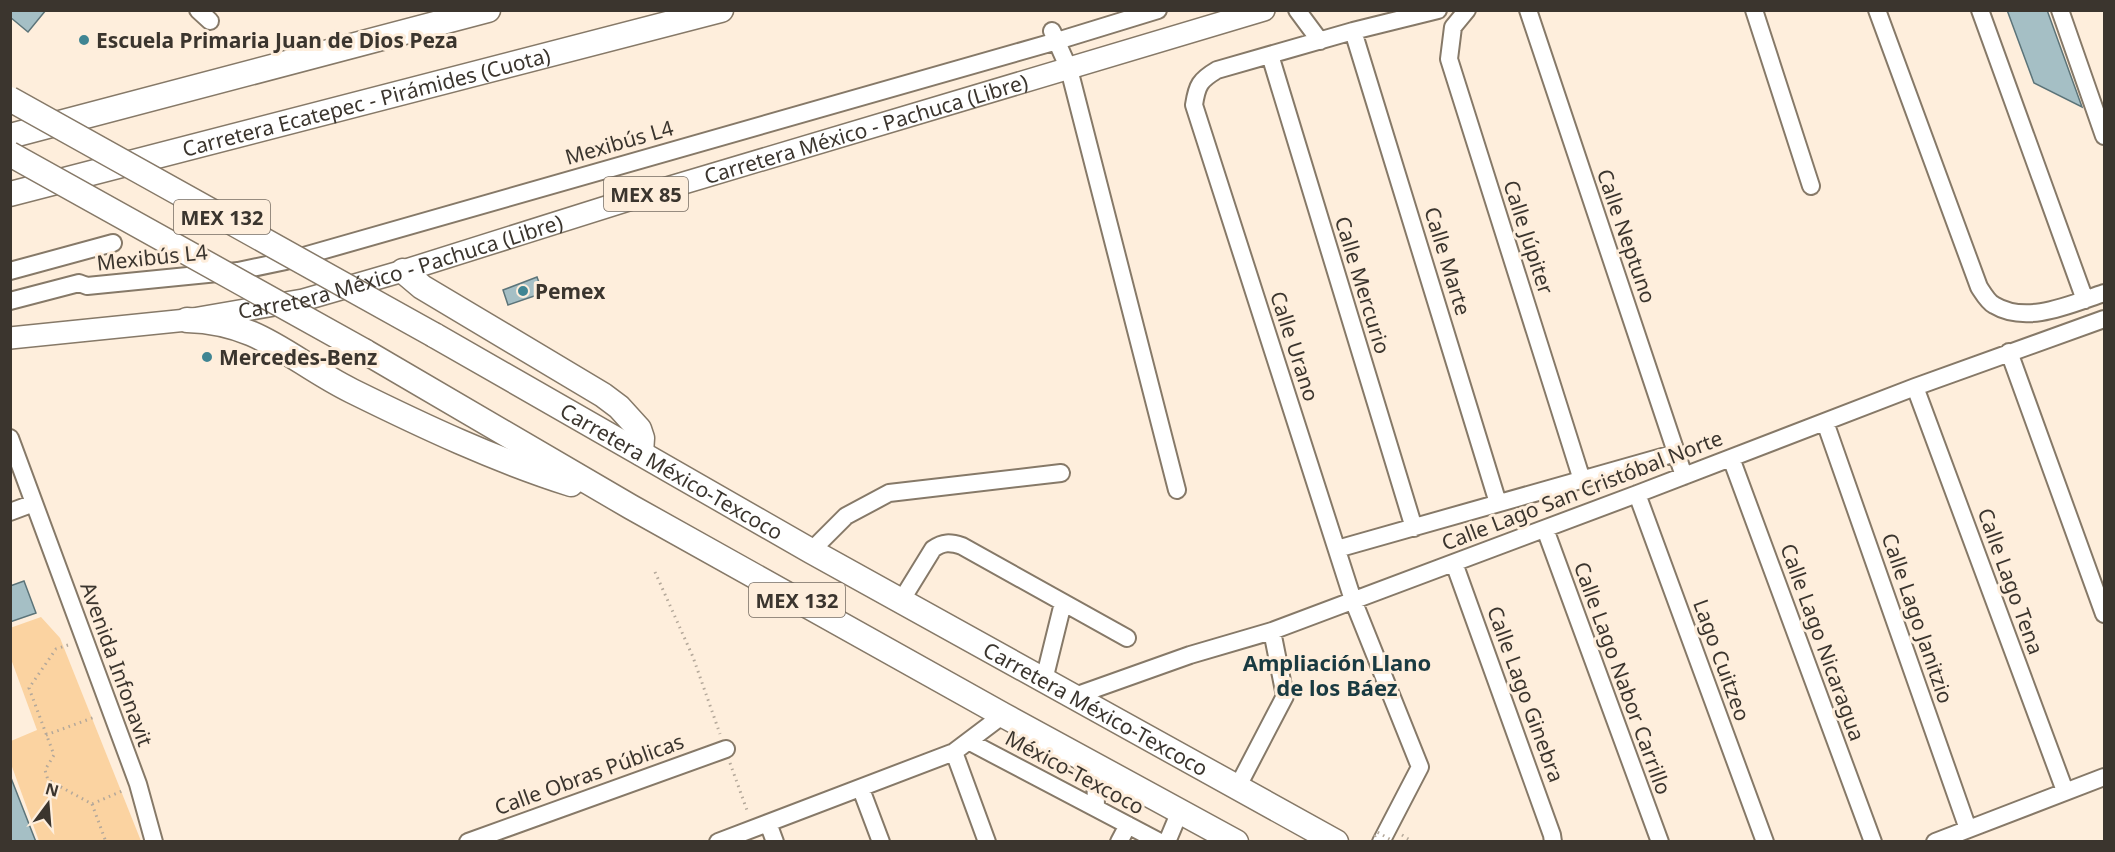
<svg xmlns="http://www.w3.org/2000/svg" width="2115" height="852" font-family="'Noto Sans',sans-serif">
  <rect width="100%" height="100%" fill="#feeedc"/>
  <path fill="#fbd3a1" d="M41 617 60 638 141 841H39L11 764V741L37 730 11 659 10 628Z"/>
  <path fill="#a5bfc5" stroke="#5c7479" stroke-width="1.5" d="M10 10H46L28 32 10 17Z
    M2007 10H2047L2082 107 2034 83Z
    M537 277 543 293 508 305 503 290Z
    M24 581 36 613 10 622V586Z
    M10 778H11L36 842H10Z"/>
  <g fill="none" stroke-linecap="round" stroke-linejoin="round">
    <g stroke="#867968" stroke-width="20">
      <path id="minor" d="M198 10 210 21
        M1297 10 1320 41
        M1467 10 1453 27 1449 59 1582 480
        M1528 10 1684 476
        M1754 10 1811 186
        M1877 10 1979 287C1983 293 1988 302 1994 305 2027 325 2071 304 2104 293
        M1980 10 2085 300
        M2060 10 2104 136
        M1052 31 1069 69 1177 490
        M1353 31 1498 503
        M1270 55 1414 528
        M10 271 113 243
        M10 301 79 283 87 286 238 271 286 261 1057 41 1158 10
        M2009 352 2104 614
        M1915 387 2065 791
        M1825 422 1968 829
        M10 438 138 784 154 842
        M1731 458 1873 842
        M1637 494 1765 842
        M10 512 34 503
        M1545 529 1660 842
        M1337 549 1676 453
        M811 551 846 516 889 493 1061 473
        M1454 563 1552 835 1553 842
        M901 601 933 549C943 542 950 542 962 546L1127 638
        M1044 680 1063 603
        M1072 697 1190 655 1272 631 1637 494 1915 387 2104 319
        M970 742 1160 842
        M954 752 987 842
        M1095 765 1096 807
        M1237 788 1285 696 1272 631
        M861 789 881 842
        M768 823 775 842
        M468 842 726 749
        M718 842 954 752 1003 715
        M1119 842 1128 825
        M1167 842 1180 811
        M1381 842 1420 767 1353 600 1194 105C1197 85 1200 80 1217 70L1353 31 1438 10
        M1935 842 2104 777"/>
    </g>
    <g stroke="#867968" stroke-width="24">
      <g id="major">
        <path id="s1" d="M10 338 187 320 303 300 403 271 657 191 1264 10"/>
      </g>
    </g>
    <g stroke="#867968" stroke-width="27">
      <g id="highway">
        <path d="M10 136 488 10"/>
        <path id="s2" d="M10 194 721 10"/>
        <path d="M403 271 422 287 603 395 619 407 639 429 642 438 641 453"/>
        <path d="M187 320C261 322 291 361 352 391 423 426 495 460 571 484"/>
        <path id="s3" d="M434 335 811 551 1336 842"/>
        <path d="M364 351 631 507 1003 715 1236 842"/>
      </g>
    </g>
    <path stroke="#b4a89a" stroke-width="3" stroke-dasharray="1.5 4.5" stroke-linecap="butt" d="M655 572 693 657 720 734
      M68 645 56 649 29 688 54 755 45 770 48 780 92 804 122 791
      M46 735 95 717
      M730 763 748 813
      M92 804 106 842
      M1402 835 1413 842"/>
    <use href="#minor" stroke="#fff" stroke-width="16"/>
    <use href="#major" stroke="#fff" stroke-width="21"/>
    <use href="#highway" stroke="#fff" stroke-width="24"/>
    <g stroke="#867968" stroke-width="27" stroke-linecap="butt">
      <path id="highway-bridge" d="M10 99 434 335
        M10 154 364 351"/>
    </g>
    <path stroke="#b4a89a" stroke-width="3" stroke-dasharray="1.5 4.5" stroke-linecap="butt" d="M1372 842 1377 832 1395 842"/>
    <use href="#highway-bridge" stroke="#fff" stroke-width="24"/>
  </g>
  <g fill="#408593" stroke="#feeedc" stroke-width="2">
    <circle cx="84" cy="40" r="6"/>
    <circle cx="523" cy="291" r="6"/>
    <circle cx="207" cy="357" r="6"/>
  </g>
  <g text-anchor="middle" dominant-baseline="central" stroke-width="6" stroke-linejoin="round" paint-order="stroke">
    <g fill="#feeedc" stroke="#766c62" stroke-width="1.5">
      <rect x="604" y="177" width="84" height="34" rx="4.5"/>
      <rect x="174" y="200" width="96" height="34" rx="4.5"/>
      <rect x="749" y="583" width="96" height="34" rx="4.5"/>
    </g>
    <g font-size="20" font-weight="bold" fill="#3b352e">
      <text x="646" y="194">MEX 85</text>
      <text x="222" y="217">MEX 132</text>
      <text x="797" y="600">MEX 132</text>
    </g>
    <g font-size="21" font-weight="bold" fill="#3b352e" stroke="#feeedc" text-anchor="start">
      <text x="96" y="40">Escuela Primaria Juan de Dios Peza</text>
      <text x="535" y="291">Pemex</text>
      <text x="219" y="357">Mercedes-Benz</text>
    </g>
    <g font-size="21" fill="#3b352e" stroke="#feeedc">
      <text stroke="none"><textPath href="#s2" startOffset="368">Carretera Ecatepec - Pirámides (Cuota)</textPath></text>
      <text stroke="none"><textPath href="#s1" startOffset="884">Carretera México - Pachuca (Libre)</textPath></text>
      <text transform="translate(619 142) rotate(-16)">Mexibús L4</text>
      <text transform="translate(1627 236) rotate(71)">Calle Neptuno</text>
      <text transform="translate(1529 237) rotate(72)">Calle Júpiter</text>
      <text transform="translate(152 257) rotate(-6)">Mexibús L4</text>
      <text transform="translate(1448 261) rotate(73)">Calle Marte</text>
      <text stroke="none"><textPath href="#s1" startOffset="398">Carretera México - Pachuca (Libre)</textPath></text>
      <text transform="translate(1363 285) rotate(73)">Calle Mercurio</text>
      <text transform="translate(1295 346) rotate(72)">Calle Urano</text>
      <text stroke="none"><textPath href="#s3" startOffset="274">Carretera México-Texcoco</textPath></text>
      <text transform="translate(1582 490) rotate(-21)">Calle Lago San Cristóbal Norte</text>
      <text transform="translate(2011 581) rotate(70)">Calle Lago Tena</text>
      <text transform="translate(1918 618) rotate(71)">Calle Lago Janitzio</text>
      <text transform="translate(1823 642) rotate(70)">Calle Lago Nicaragua</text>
      <text transform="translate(1722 660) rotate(70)">Lago Cuitzeo</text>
      <text transform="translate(117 664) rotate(70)">Avenida Infonavit</text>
      <text transform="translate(1623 678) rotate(70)">Calle Lago Nabor Carrillo</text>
      <text transform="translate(1526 694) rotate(70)">Calle Lago Ginebra</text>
      <text stroke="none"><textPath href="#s3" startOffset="760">Carretera México-Texcoco</textPath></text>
      <text transform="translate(1075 772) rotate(28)">México-Texcoco</text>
      <text transform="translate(589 774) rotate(-20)">Calle Obras Públicas</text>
    </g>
    <g font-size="22" font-weight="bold" fill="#193a41" stroke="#feeedc">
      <text x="1337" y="662">Ampliación Llano<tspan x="1337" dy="25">de los Báez</tspan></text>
    </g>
  </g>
  <rect width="2115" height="852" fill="none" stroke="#3b352e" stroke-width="24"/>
  <g transform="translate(48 804) rotate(16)" stroke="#feeedc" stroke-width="4.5" paint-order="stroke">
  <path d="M0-4.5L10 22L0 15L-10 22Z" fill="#3b352e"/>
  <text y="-9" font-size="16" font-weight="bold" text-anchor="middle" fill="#3b352e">N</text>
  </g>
</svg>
